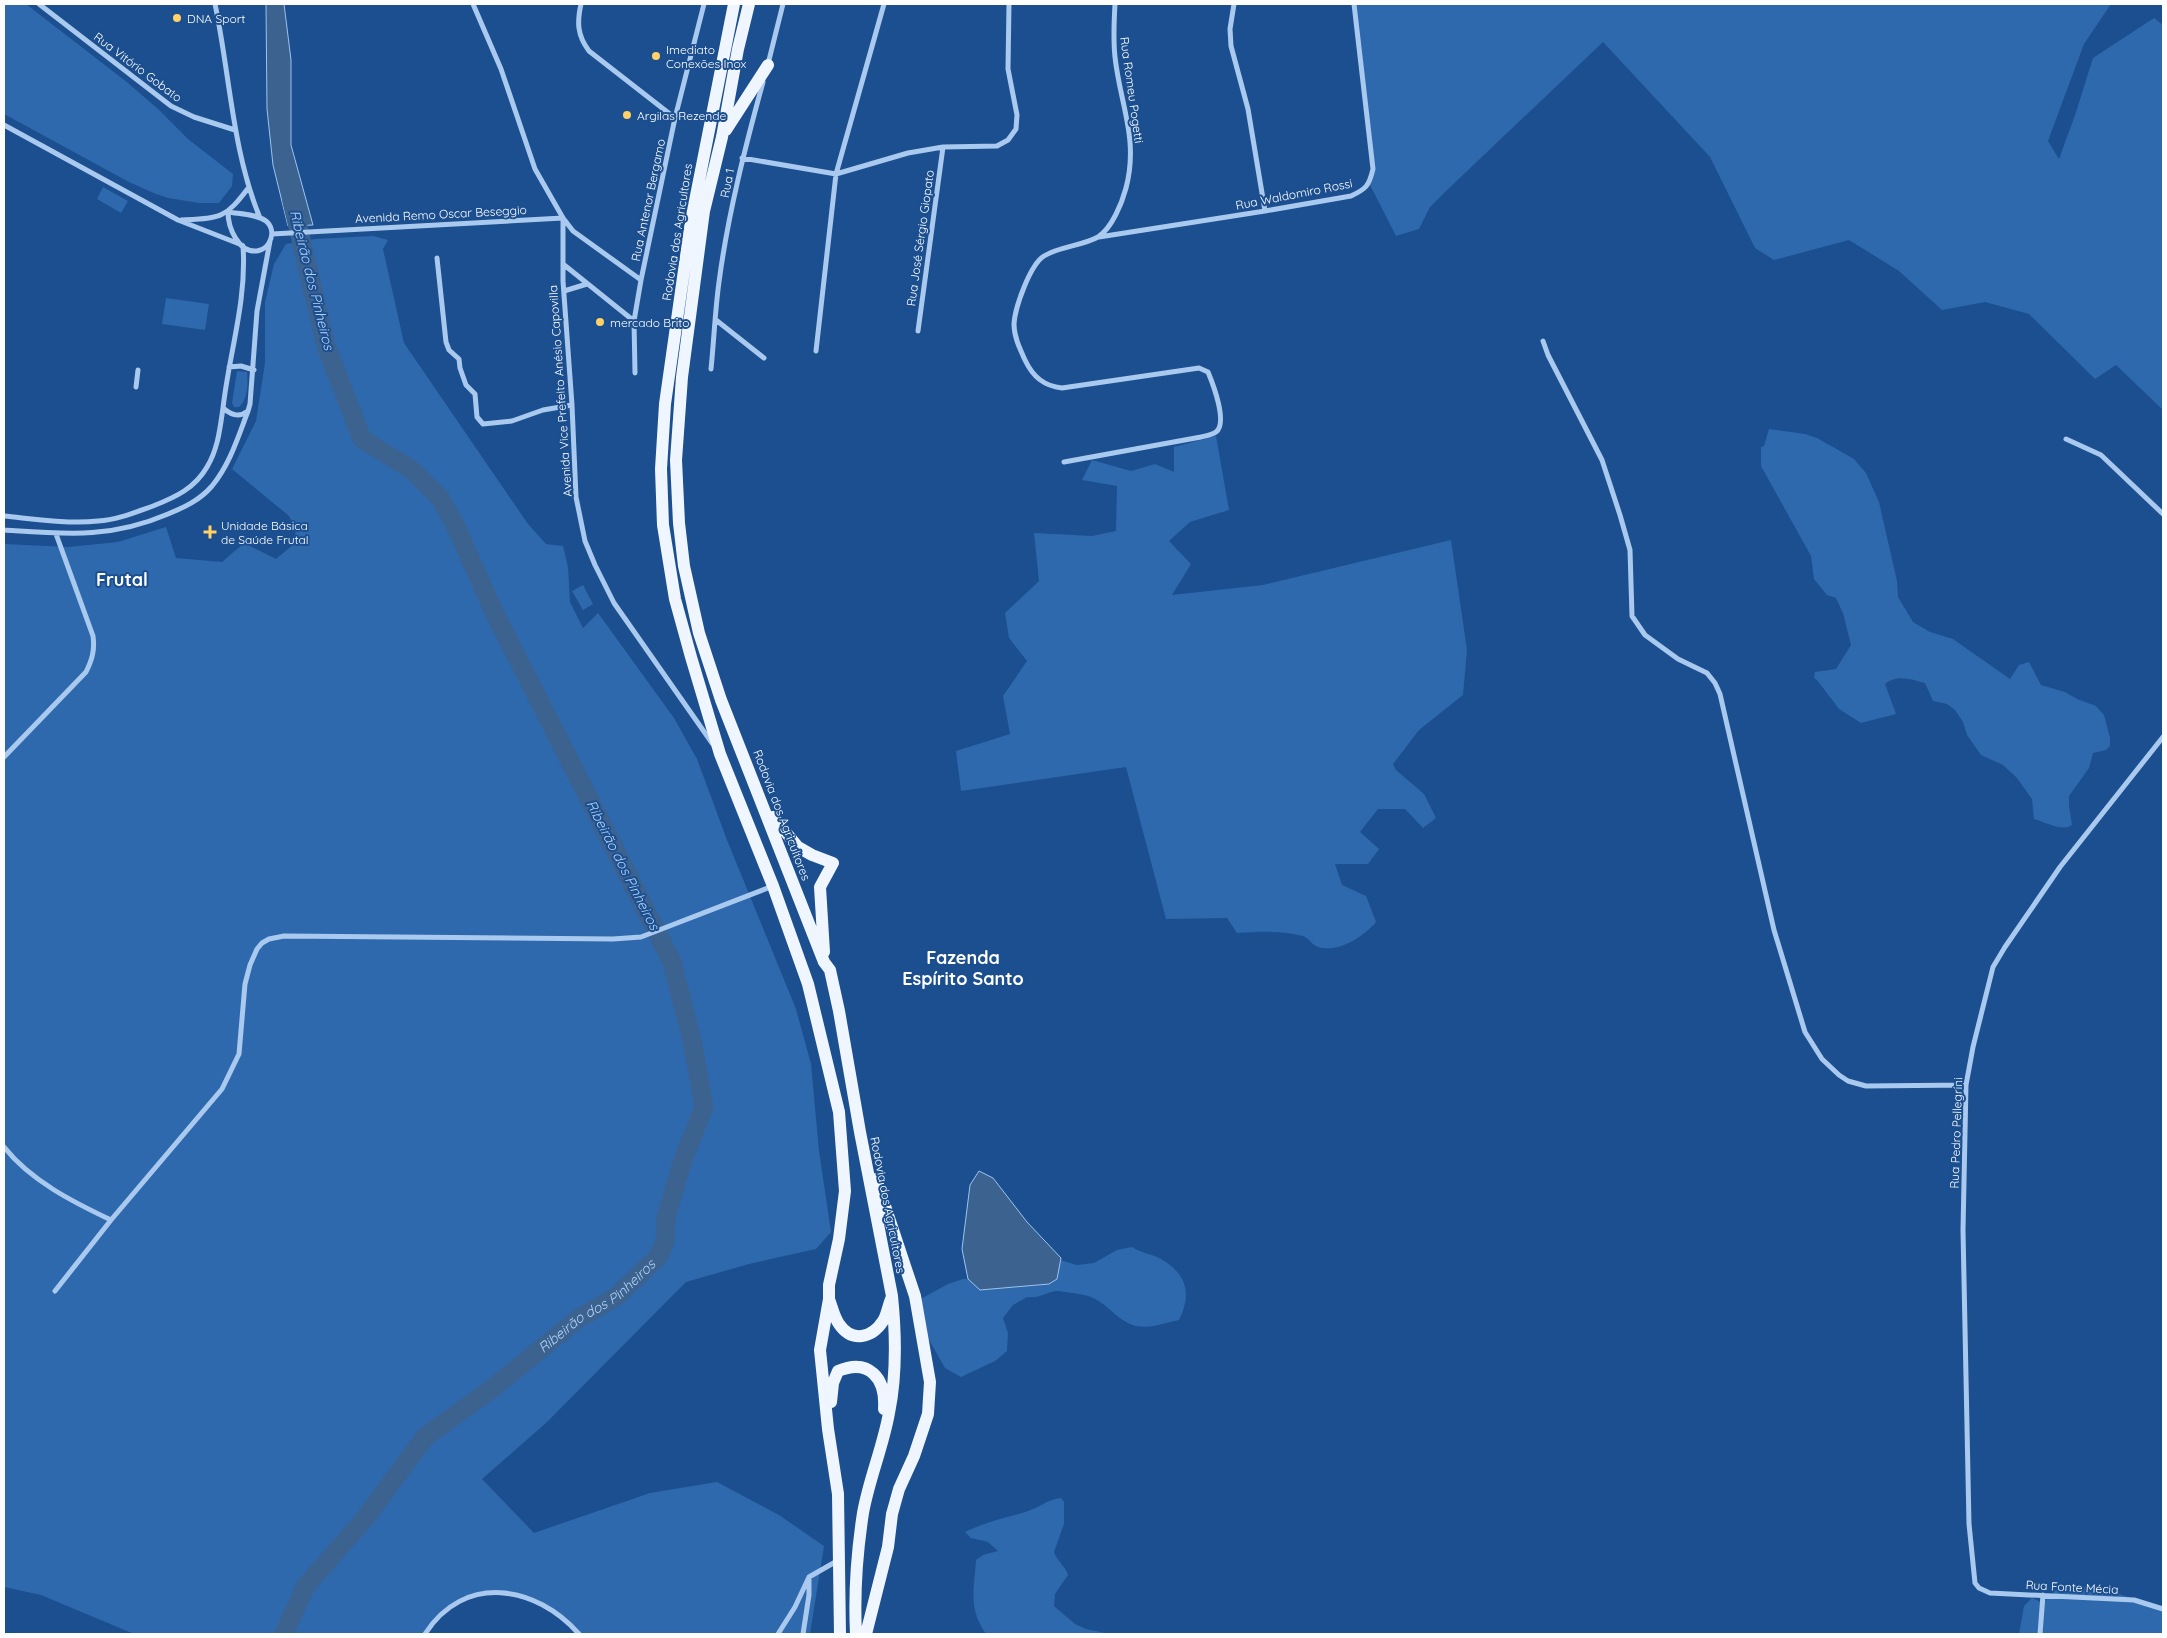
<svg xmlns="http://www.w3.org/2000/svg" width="2167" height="1638" font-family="Quicksand,sans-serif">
  <rect width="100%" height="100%" fill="#1b4f8f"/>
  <path fill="#2e69ad" d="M4 4H26L128 83 158 109 188 139 233 174 232 186 219 203H199L168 198 156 194 129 182 4 114Z
    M1354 4H2111L2084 44 2048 141 2059 159 2075 115 2093 58 2154 18 2163 25V410L2116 365 2095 379 2029 314 1985 302 1942 310 1899 271 1849 240 1774 260 1755 248 1710 157 1603 42 1445 192 1430 207 1419 229 1396 236 1369 183 1373 169Z
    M103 187 128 201 121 213 97 199Z
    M373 236 388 240 383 249 404 343 528 524 546 544 563 546 568 567 570 602 583 628 598 613 674 718 697 759 727 840 796 1009 811 1064 819 1151 831 1232 816 1249 749 1264 686 1282 546 1423 482 1479 534 1533 650 1493 717 1482 779 1515 824 1546 810 1634H579L568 1623 534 1602 491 1591 453 1605 425 1634H134L41 1595 4 1587V544L68 547 118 542 166 527 176 558 222 562 244 543 276 559 294 544 296 529 289 516 232 469 256 421 265 363V302L274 264 286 244 315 239Z
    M166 298 209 304 205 330 162 324Z
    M237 371 247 372C248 384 248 399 239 407H234L232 403Z
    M1769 429 1805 434 1817 438 1854 459 1866 473 1879 502 1897 581 1898 597 1913 622 1930 632 1953 639 2010 679 2019 665 2029 662 2041 685 2065 692 2077 699 2096 706 2104 715 2110 738V746L2106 750 2093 753 2089 768 2069 796V806L2072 825C2062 832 2045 822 2034 819L2032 799 2017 778 2003 765 1981 755 1967 735 1963 722 1955 710 1947 704 1933 701 1925 683C1911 679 1897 674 1885 684L1896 714 1861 723 1839 709 1817 680 1814 678 1815 672 1836 669 1851 645 1843 613 1836 598 1827 595 1814 579 1811 556 1761 466V447L1764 446Z
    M1216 436 1229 510 1190 522 1169 541 1191 564 1172 595 1263 585 1451 540 1467 650 1463 695 1419 730 1393 764 1396 770 1424 794 1436 818 1423 828 1405 809H1378L1360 832 1379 849 1368 864H1335L1342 885 1366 896 1376 922C1363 937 1339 953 1318 947 1312 945 1309 938 1303 936 1281 930 1259 932 1237 933L1227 918 1166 919 1126 767 961 791 956 751 1010 734 1003 696 1027 661 1009 638 1005 613 1039 581 1034 533 1092 536 1116 531 1117 486 1082 480 1092 460 1131 471 1155 464 1174 472V447Z
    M583 585 593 604 583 610 572 591Z
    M1132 1247C1141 1253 1152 1254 1161 1259 1187 1274 1192 1294 1179 1320 1145 1328 1136 1334 1108 1308 1102 1303 1092 1296 1084 1295 1081 1294 1059 1291 1057 1291 1046 1292 1039 1299 1027 1297L1013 1305 1003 1318 1008 1333 1007 1351 995 1361 961 1377 945 1368 917 1319 915 1302 948 1284 963 1279 1000 1280 1060 1260 1077 1265 1094 1263 1117 1250Z
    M1061 1498 1064 1502V1524L1054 1552C1057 1561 1066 1567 1068 1575L1055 1594 1054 1606 1075 1624 1086 1629 1110 1634H986C968 1608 974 1590 976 1560L983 1555 998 1551 988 1542 971 1538 965 1532C985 1522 1007 1518 1028 1511 1040 1507 1048 1499 1061 1498Z
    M2088 1587 2106 1590 2163 1608V1634H2019L2024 1606 2032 1598 2043 1603 2057 1589Z"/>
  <path fill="#3c6290" stroke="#9cc4f0" d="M266 4H284L291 60V145L313 225 288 226 273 165 267 109Z
    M979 1171 993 1178 1027 1222 1061 1258 1057 1279 1049 1284 980 1290 968 1279 962 1249 970 1185Z"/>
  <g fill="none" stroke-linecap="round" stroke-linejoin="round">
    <path stroke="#3c6290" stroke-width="19" id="s1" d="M284 1634 305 1587 366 1517 425 1437 493 1388 579 1318 616 1297 659 1256 665 1242 666 1217 683 1160 704 1107 693 1045 672 962 493 610 456 527 440 498 412 470 362 439 326 346 292 201"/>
    <path stroke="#a9c9ee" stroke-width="5" d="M39 4 171 106 194 117 235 130
      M215 4C230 75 232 150 260 218
      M473 4 501 69 535 169 563 218V281L572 405 576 497 585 541 595 565 614 603 712 743
      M581 4C577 22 577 35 589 51L675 118
      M1234 4 1230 29 1231 46 1248 109 1265 211
      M768 64 783 4
      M4 125 178 220 242 245
      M742 158 836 174 908 153 943 147 997 146 1008 140 1016 129 1017 115 1008 69 1009 4
      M228 212C239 214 257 214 266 221 277 230 271 249 257 251 238 253 228 227 228 212Z
      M563 218 573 231 641 280
      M181 220C221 218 225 219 249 187
      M272 234 563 218
      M1099 237 1265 211 1351 196C1366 189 1369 186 1373 169L1354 4
      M243 246C247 301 229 354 223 408 231 415 239 418 248 411L250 404 257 311 270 241
      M437 258 446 342 449 350 459 359 460 368 466 385 475 394 477 417 483 424 512 421 543 410 572 405
      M563 264 634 321
      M564 291 587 284
      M716 320 764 358
      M918 331 943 147
      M1543 341 1548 355 1602 460 1620 515 1630 550 1632 616 1645 635 1678 659 1707 673 1715 683 1720 694 1774 930 1805 1032 1822 1059 1839 1075 1848 1081 1866 1086 1966 1085
      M816 351 836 174 884 4
      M229 367 241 366 254 370
      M711 369C714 340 715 311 719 282 728 214 745 148 763 82
      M635 373 634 321 641 280 675 118 704 4
      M136 387 138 370
      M2066 439 2101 455 2163 514
      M1064 462 1201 437C1205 436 1212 435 1216 432 1228 423 1213 384 1208 372L1199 368 1062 388C1044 386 1033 377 1025 360 1020 349 1014 337 1014 324 1015 307 1030 265 1044 256 1060 246 1082 246 1098 237 1112 228 1122 203 1126 188 1139 139 1120 104 1115 57 1113 39 1114 21 1115 4
      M4 516C35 519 67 524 98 521 117 520 136 512 153 506 176 497 195 488 207 467 218 449 220 428 223 408
      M4 530C65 534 110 539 168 514 185 507 200 500 212 486 230 464 238 437 248 411
      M2163 737 2060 867 2005 947 1993 967 1973 1047 1966 1085 1963 1230 1969 1524 1975 1583 1979 1588 1990 1593 2134 1600 2163 1609
      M4 757 86 672C92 660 95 650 93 636L56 534
      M4 1147C31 1181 73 1202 111 1220L222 1089 239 1054 245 984 250 965 257 949 262 943 269 939 284 936 613 939 641 937 773 886
      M55 1291 111 1220
      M425 1634C464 1573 536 1585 579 1634
      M778 1634 795 1607 809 1577 837 1561
      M803 1634 809 1595V1580
      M2040 1634 2043 1595"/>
    <path stroke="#f0f6ff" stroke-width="12" d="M734 4 691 221 665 404 661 469 663 525 675 599 691 657 720 754 773 886 808 984 839 1112 845 1191 839 1239 829 1285V1299L820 1350 828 1429 838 1494 840 1634
      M749 4 738 49 722 137 704 211 682 377 676 460 679 523 684 566 699 633 721 700 824 962 830 970 839 1011 860 1132 892 1296C896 1335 897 1374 889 1413 883 1447 869 1479 863 1513 857 1552 854 1594 856 1634
      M726 130 768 65
      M773 817 798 847 812 855 833 863 820 887 824 952
      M829 1299C832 1307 834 1317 839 1324 852 1343 872 1338 883 1321 887 1315 888 1306 891 1299
      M831 1402 833 1383 838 1371C869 1358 886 1378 884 1409
      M866 1634 888 1547 892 1514 899 1489 914 1456 928 1414 930 1382 915 1296 876 1179"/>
  </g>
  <g fill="#ffd166" stroke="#1b4f8f" stroke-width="2">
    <circle cx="177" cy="18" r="5"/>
    <circle cx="656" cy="56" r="5"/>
    <circle cx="627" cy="115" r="5"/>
    <circle cx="600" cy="322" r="5"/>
    <path d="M207.5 524.5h5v5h5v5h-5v5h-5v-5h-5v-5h5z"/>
  </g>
  <g text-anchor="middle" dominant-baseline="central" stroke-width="4" stroke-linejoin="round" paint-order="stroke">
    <g font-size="12" fill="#fff" stroke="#1b4f8f" text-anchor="start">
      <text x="187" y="18">DNA Sport</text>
      <text x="666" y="49">Imediato<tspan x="666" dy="14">Conexões Inox</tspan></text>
      <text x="637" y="115">Argilas Rezende</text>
      <text x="610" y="322">mercado Brito</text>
      <text x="221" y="525">Unidade Básica<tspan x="221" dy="14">de Saúde Frutal</tspan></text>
    </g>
    <g font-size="12" fill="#fff" stroke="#1b4f8f">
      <text transform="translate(138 67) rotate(37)">Rua Vitório Gobato</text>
      <text transform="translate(1132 90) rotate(82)">Rua Romeu Pogetti</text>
      <text transform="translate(727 183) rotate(-79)">Rua 1</text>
      <text transform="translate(1294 194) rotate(-11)">Rua Waldomiro Rossi</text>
      <text transform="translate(648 200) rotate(-78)">Rua Antenor Bergamo</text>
      <text transform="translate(441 214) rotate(-3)">Avenida Remo Oscar Beseggio</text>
      <text transform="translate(677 232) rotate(-81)">Rodovia dos Agricultores</text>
      <text transform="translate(920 238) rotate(-82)">Rua José Sérgio Giopato</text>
      <text transform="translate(560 391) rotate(-94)">Avenida Vice Prefeito Anésio Capovilla</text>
      <text transform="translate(782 815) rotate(69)">Rodovia dos Agricultores</text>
      <text transform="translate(1956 1133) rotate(-88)">Rua Pedro Pellegrini</text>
      <text transform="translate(888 1205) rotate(79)">Rodovia dos Agricultores</text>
      <text transform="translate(2072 1587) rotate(3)">Rua Fonte Mécia</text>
    </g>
    <g font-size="14" font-style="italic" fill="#b5d3f5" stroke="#1b4f8f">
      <text transform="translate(312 280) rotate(76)">Ribeirão dos Pinheiros</text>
      <text transform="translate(623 865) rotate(63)">Ribeirão dos Pinheiros</text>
      <text stroke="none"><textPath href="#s1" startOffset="460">Ribeirão dos Pinheiros</textPath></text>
    </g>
    <g font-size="18" font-weight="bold" fill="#fff" stroke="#1b4f8f">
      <text x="122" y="579">Frutal</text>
      <text x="963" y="957">Fazenda<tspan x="963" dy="21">Espírito Santo</tspan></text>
    </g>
  </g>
  <rect width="2167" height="1638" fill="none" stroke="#ffffff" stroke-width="10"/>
</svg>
